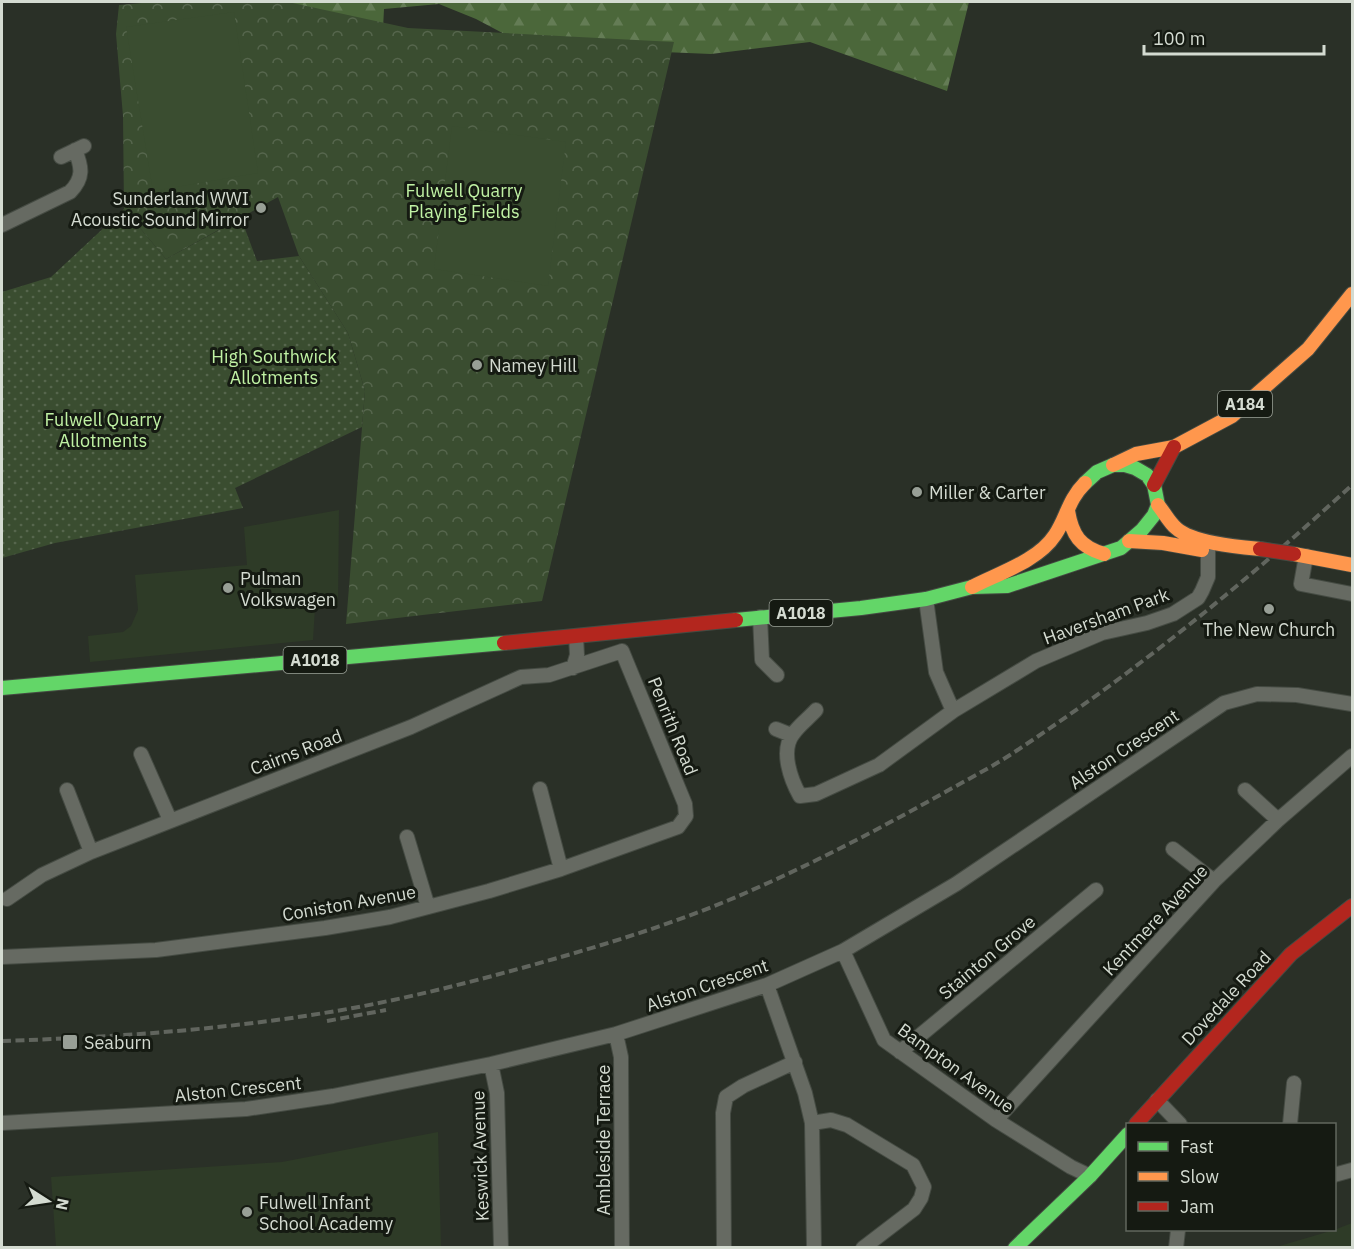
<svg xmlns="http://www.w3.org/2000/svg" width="1354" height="1249" font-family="'IBM Plex Sans',sans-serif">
  <defs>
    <pattern id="forest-firs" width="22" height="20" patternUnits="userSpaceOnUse" patternTransform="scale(1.5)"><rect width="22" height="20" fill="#4b673a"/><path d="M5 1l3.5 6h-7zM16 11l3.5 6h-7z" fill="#647c55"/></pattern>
    <pattern id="park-crowns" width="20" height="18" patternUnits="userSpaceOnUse" patternTransform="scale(1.5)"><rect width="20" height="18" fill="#3a4d30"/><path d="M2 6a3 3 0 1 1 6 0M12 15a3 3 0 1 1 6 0" fill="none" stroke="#56664d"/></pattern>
    <pattern id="garden-dots" width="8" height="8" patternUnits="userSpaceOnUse" patternTransform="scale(1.5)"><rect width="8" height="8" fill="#3a4d30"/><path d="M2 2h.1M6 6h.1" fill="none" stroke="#56664d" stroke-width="1.8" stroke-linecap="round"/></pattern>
  </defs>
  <rect width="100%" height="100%" fill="#2a3027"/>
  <path fill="#2e3b27" d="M339 510 338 606 315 608 313 640 90 662 88 636 123 632 131 626 138 610 135 575 247 565 244 527Z
    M438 1132 441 1247H56L51 1177 282 1162Z
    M1352 1223V1247H1276L1334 1230Z"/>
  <path fill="url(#forest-firs)" d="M261 2H969L947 91 810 42 711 54 616 50 544 55 476 19 439 4 384 9 381 68Z"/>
  <path fill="url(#park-crowns)" d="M153 2H288L408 28 674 42 542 601 346 624 365 391 348 333 299 256 278 197 166 259 124 209 123 116 116 34 119 5Z"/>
  <path fill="url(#garden-dots)" d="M124 209 166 259 241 218 257 261 299 256 348 333 365 391 362 427 235 488 243 508 55 543 2 558V292L51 277Z"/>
  <path fill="#3a4d30" d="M234 12 258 173 153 191 126 27Z
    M452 126 566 142 548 286 434 269Z"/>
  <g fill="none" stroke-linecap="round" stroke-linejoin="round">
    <g stroke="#454b43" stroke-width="16">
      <path id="street" d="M61 157 84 146
        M2 225 70 192C84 178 82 167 75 150
        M1306 556 1301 584 1352 594
        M926 599 936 672 953 711
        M760 617 762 660 777 675
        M573 668 577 655 576 636
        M816 710C809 718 799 725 793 734 780 751 791 780 800 796L816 794 879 765 953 711 1036 661 1102 633 1147 623 1173 614 1198 598 1202 591 1208 577V551
        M776 729 791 735
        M141 754 170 820
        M540 789 561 869
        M67 790 91 852
        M1245 790 1278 820
        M407 837 428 907
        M1173 849 1214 881
        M7 899 42 875 91 852 411 727 521 677 549 675 622 651
        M843 951 884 1040 996 1120 1071 1167 1090 1176
        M2 957 156 950 325 928 390 917 489 891 561 869 678 827 686 816 685 804 622 651
        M767 985 805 1093 812 1123 814 1248
        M616 1034 621 1057 622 1248
        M900 1052 1096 890
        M491 1064 497 1093 501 1248
        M1157 1100 1180 1124
        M996 1120 1214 881 1278 820 1352 756
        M2 1123 246 1109 333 1096 491 1064 616 1034 767 985 843 951 956 884 1224 703 1257 694 1297 695 1352 704
        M812 1123 831 1120 847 1125 913 1165 924 1187 921 1198 914 1209 863 1248
        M1290 1124 1294 1083
        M1334 1175 1352 1170
        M724 1248 723 1113 726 1097 743 1086 795 1062
        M1176 1248 1178 1230"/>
    </g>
    <g stroke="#454b43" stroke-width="16">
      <path id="fast" d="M736 620 861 608 926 599 972 587 1007 586 1121 548 1142 530 1154 515 1158 505 1154 485 1147 475 1135 468 1125 465H1113L1097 472 1085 483
        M2 688 504 643
        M1015 1248 1090 1176 1128 1134"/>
    </g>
    <g stroke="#454b43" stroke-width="16">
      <path id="slow" d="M1113 465 1136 454 1174 447 1232 416 1308 349 1352 294
        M1158 505C1164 512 1169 522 1176 528 1192 543 1239 547 1260 549
        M1068 511C1072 535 1080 547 1104 554
        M1129 541 1163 543 1202 550
        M1294 554 1352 565
        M972 587C999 573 1038 561 1055 535 1067 517 1068 500 1085 483"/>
    </g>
    <g stroke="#454b43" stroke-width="16">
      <path id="jam" d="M1154 485 1174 447
        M504 643 736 620
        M1136 1124 1291 954 1352 906"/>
    </g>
    <use href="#street" stroke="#666a62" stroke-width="14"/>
    <use href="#fast" stroke="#63d668" stroke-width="14"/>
    <use href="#slow" stroke="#ff974d" stroke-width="14"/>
    <use href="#jam" stroke="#b3261e" stroke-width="14"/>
    <path stroke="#61655e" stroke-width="4" stroke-dasharray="9 4.5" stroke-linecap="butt" d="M327 1021 386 1010
      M2 1041C119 1037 237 1029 353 1008 413 997 471 982 529 966 597 947 664 927 729 900 798 871 866 836 931 800 957 785 985 771 1010 755 1132 675 1245 583 1352 485"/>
    <g stroke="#454b43" stroke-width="16" stroke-linecap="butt">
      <path id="jam-bridge" d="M1260 549 1294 554"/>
    </g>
    <use href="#jam-bridge" stroke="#b3261e" stroke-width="14"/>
  </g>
  <g fill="#989f96" stroke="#151a12" stroke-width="2">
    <circle cx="261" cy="208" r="6"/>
    <circle cx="477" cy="365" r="6"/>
    <circle cx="917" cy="492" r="6"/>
    <circle cx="228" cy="588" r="6"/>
    <circle cx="1269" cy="609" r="6"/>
    <rect x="62" y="1034" width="16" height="16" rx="3"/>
    <circle cx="247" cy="1212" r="6"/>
  </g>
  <g text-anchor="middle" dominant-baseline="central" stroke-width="6" stroke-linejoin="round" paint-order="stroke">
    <g fill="#151a12" stroke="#9ba198" stroke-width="1.5">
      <rect x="1218" y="391" width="54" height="26" rx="4.5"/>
      <rect x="769.5" y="600" width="63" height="26" rx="4.5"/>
      <rect x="283.5" y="647" width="63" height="26" rx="4.5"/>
    </g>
    <g font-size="16" font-weight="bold" fill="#d4dbd1">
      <text x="1245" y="404">A184</text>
      <text x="801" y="613">A1018</text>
      <text x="315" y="660">A1018</text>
    </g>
    <g font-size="18" fill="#c0f2a4" stroke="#151a12">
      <text x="464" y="190">Fulwell Quarry<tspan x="464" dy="21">Playing Fields</tspan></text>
      <text x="274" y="356">High Southwick<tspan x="274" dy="21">Allotments</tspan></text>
      <text x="103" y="419">Fulwell Quarry<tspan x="103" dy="21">Allotments</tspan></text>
    </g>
    <g font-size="18" fill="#d4dbd1" stroke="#151a12" text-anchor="start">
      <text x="249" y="198" text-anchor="end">Sunderland WWI<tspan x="249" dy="21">Acoustic Sound Mirror</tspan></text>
      <text x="489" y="365">Namey Hill</text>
      <text x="929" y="492">Miller &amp; Carter</text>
      <text x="240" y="578">Pulman<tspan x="240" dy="21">Volkswagen</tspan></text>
      <text x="1269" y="629" text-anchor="middle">The New Church</text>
      <text x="84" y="1042">Seaburn</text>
      <text x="259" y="1202">Fulwell Infant<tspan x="259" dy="21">School Academy</tspan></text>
    </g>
    <g font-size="18" fill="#d4dbd1" stroke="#151a12">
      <text transform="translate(1106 616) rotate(-20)">Haversham Park</text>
      <text transform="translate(673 726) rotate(68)">Penrith Road</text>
      <text transform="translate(1124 749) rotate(-34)">Alston Crescent</text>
      <text transform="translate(296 752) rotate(-21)">Cairns Road</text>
      <text transform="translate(349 903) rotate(-10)">Coniston Avenue</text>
      <text transform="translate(1155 920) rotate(-47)">Kentmere Avenue</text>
      <text transform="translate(987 957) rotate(-40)">Stainton Grove</text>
      <text transform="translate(707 985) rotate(-19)">Alston Crescent</text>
      <text transform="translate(1226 998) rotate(-47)">Dovedale Road</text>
      <text transform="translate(956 1068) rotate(36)">Bampton Avenue</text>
      <text transform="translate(238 1089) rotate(-6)">Alston Crescent</text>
      <text transform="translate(603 1140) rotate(-90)">Ambleside Terrace</text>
      <text transform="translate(480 1156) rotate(-92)">Keswick Avenue</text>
    </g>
  </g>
  <rect width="1354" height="1249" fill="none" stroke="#d4dbd1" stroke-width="6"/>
  <rect x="1126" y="1123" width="210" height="108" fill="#151a12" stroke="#61675e" stroke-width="1.5"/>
  <rect x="1138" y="1142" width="30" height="9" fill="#63d668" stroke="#61675e" stroke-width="1.5"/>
  <text x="1180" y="1153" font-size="18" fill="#d4dbd1">Fast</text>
  <rect x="1138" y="1172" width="30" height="9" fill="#ff974d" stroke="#61675e" stroke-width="1.5"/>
  <text x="1180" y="1183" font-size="18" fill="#d4dbd1">Slow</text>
  <rect x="1138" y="1202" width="30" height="9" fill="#b3261e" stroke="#61675e" stroke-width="1.5"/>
  <text x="1180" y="1213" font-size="18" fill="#d4dbd1">Jam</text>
  <g transform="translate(48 1201) rotate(102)" stroke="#151a12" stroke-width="4.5" paint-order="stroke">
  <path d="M0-4.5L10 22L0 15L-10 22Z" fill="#d4dbd1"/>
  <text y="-9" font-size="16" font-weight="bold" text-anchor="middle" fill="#d4dbd1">N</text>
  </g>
  <path d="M1144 45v9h180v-9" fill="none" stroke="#d4dbd1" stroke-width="3"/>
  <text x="1153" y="45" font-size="18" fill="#d4dbd1" stroke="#151a12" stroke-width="4.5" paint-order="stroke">100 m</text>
</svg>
